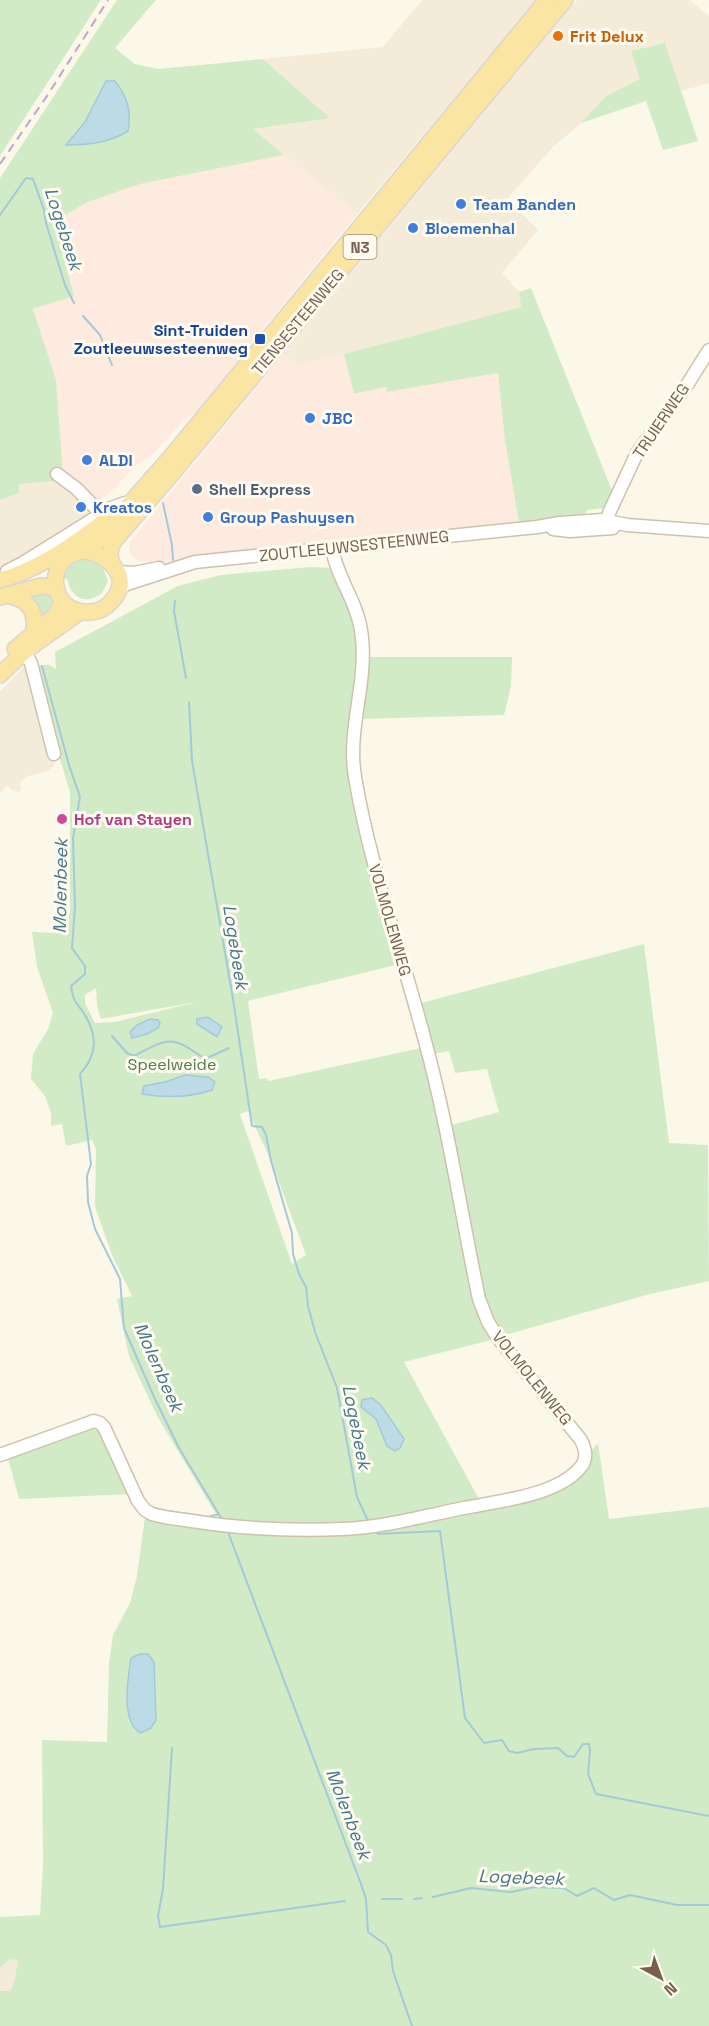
<svg xmlns="http://www.w3.org/2000/svg" width="709" height="2026" font-family="'Space Grotesk',sans-serif">
  <rect width="100%" height="100%" fill="#fcf8e9"/>
  <path fill="#f4ebd8" d="M422 0H537L357 214 252 129 329 117 263 59 383 47Z
    M577 0H689L709 16V83L681 91 665 43 631 52 641 79 606 96 581 123 553 147 507 199 538 230 502 273 519 292 521 307 298 366 284 354Z
    M58 481 73 489 95 513 15 565 0 568V500L19 493V484Z
    M25 665 55 765 47 771 28 776 20 782 21 789 19 792 13 791 7 785 0 793V692Z
    M10 1959 18 1961 14 1982 10 1991H0V1968Z"/>
  <path fill="#fcebde" d="M284 155 357 214 245 351 239 365 198 412 186 418 152 455 134 467 116 487 101 500 95 501 63 475 56 380 33 309 74 296 54 221 88 202 140 184Z
    M284 354 298 366 344 354 354 394 386 387 388 392 498 373 505 441 519 523 157 563 139 561 131 556 129 549 130 542Z"/>
  <path fill="#d1ebc7" fill-rule="evenodd" d="M0 0H101L0 156Z
    M117 0H156L115 48 135 64 158 69 263 59 330 118 253 129 284 155 140 184 88 202 54 221 74 296 33 309 56 380 63 475 58 481 19 484V493L0 500V178Z
    M665 43 698 141 663 150 646 101 581 123 606 96 640 79 631 51Z
    M531 288 613 493 604 508 587 510 584 517 519 523 505 441 498 373 387 392 386 387 354 394 344 354 521 307 519 292Z
    M86 557 103 567 108 581 102 593C86 606 71 598 67 579H61L69 563Z
    M310 567 335 568 354 612 361 648 348 749 400 964 248 1001 259 1079 267 1078 268 1081 421 1048 444 1139 474 1293 495 1339 404 1362 480 1501 373 1524 313 1527 219 1519 157 1416 129 1356 117 1299 132 1296 112 1255 95 1207 96 1149 92 1140 66 1146 62 1124 51 1126V1113L45 1096 31 1079 33 1054 48 1029 53 1013 37 967 32 932 61 933 63 917 70 913V792L47 717 37 665H49L56 669 55 652 178 586 221 575ZM96 988 97 1006 101 1019 196 1002 115 1022 95 1023 85 1003V995ZM248 1111 271 1161 306 1255 292 1264 240 1114Z
    M41 592 50 593 56 603 37 626 25 596Z
    M366 657H512L511 686 504 715 359 719Z
    M644 944 669 1143 708 1145 709 1281 650 1294 502 1336 486 1311 448 1126 499 1112 487 1069 455 1073 449 1051 434 1054 421 1003Z
    M90 1426H97L132 1494 19 1499 7 1455Z
    M598 1443 609 1519 709 1507V2026H0V1991H10L14 1982 18 1961 10 1959 0 1968V1917L40 1915 43 1865 42 1740 107 1742 109 1663 113 1635 130 1603 137 1576 145 1517 289 1535 548 1493 589 1460 591 1451Z"/>
  <path fill="#bddbe7" stroke="#a4c9d8" stroke-width="1.5" d="M106 81H115C127 97 132 111 128 131 109 143 88 145 66 145L85 122Z
    M208 1017 222 1027 217 1037 197 1024V1019Z
    M150 1019 158 1020 160 1023 158 1028 147 1034 132 1038 130 1032 137 1025Z
    M185 1075 208 1077 215 1082 212 1090C189 1098 166 1098 142 1094L144 1086 165 1082Z
    M372 1398 381 1405 404 1439 400 1448 395 1451 387 1446 376 1419 361 1407 362 1400Z
    M140 1654H148L154 1662 156 1720 151 1728 141 1733C120 1722 128 1678 131 1658Z"/>
  <g fill="none" stroke-linecap="round" stroke-linejoin="round">
    <path stroke="#a4c9d8" stroke-width="2" d="M0 215 26 178 33 179 44 210 46 223 65 285 74 303
      M83 316 100 335 112 365
      M163 503 172 545 173 560
      M175 601 174 611 186 678
      M42 666 69 765 80 797 73 838 75 907 72 948 85 966V974L71 986C73 1000 75 1001 83 1012 98 1035 98 1054 80 1074L91 1164 87 1176 88 1202 95 1229 120 1279 124 1328 154 1397 179 1448 223 1521
      M189 702 192 761 233 999 252 1126 262 1127 266 1135 271 1161 292 1233 293 1254 299 1274 306 1287 308 1306 315 1332 337 1388 357 1497 369 1523
      M112 1036 127 1053 134 1056C170 1037 171 1035 205 1059L229 1048
      M160 1510 201 1516
      M208 1517 219 1514
      M374 1529 378 1534 440 1531 465 1718 484 1743 502 1740 509 1751 517 1753 534 1749 558 1748 567 1756 574 1757 583 1744H589L590 1751 588 1774 596 1794 709 1816
      M228 1532 361 1884 366 1899 368 1932 386 1945 391 1955 393 1971 412 2026
      M172 1748 163 1889 158 1916 160 1927 345 1901
      M433 1897 471 1888 511 1892 535 1887 564 1888 577 1896 594 1888 614 1900 630 1895 677 1905H709
      M382 1899H402
      M414 1899 422 1898"/>
    <g stroke="#cfc1ae" stroke-width="15">
      <path id="minor" d="M57 474 77 489 101 514
        M607 527 609 513 637 453 687 385 709 350
        M553 529 570 531 613 528
        M7 571 21 564 111 508 125 503
        M118 572 134 573 159 568
        M119 589 127 584 195 562 537 527 560 523 602 520 627 525 709 531
        M20 644 31 663 54 754
        M0 1455 94 1421 100 1423 104 1427 138 1501 145 1510 152 1514C165 1518 179 1519 192 1521 242 1529 292 1531 343 1529 384 1527 424 1516 464 1508 498 1501 555 1496 579 1469 588 1460 586 1450 581 1440L498 1338 488 1322 479 1299C461 1213 448 1125 425 1041 402 953 370 867 355 777 347 730 367 685 362 638 359 602 337 580 332 548"/>
    </g>
    <g stroke="#dcd6d0" stroke-width="18">
      <path id="major" d="M88 551 170 458 547 0
        M88 551C112 558 133 579 111 602 106 608 98 612 90 612 48 616 41 552 88 551Z
        M112 564 110 556 111 546 115 540 171 475 565 0
        M0 580C39 570 81 540 112 515
        M8 595C31 601 36 611 34 633
        M0 597 41 586 55 587
        M15 649 57 614 62 601
        M0 675 25 651 80 612"/>
    </g>
    <use href="#minor" stroke="#fff" stroke-width="12"/>
    <use href="#major" stroke="#fae5a3" stroke-width="15"/>
    <path stroke="#bda7c7" stroke-width="2" stroke-dasharray="9 6" stroke-linecap="butt" d="M0 164 47 96 108 0"/>
  </g>
  <circle fill="#e8710a" stroke="#fffbf0" stroke-width="2" cx="558" cy="36" r="6"/>
  <g fill="#3f7fe0" stroke="#fffbf0" stroke-width="2">
    <circle cx="461" cy="204" r="6"/>
    <circle cx="413" cy="228" r="6"/>
    <circle cx="310" cy="418" r="6"/>
    <circle cx="87" cy="460" r="6"/>
    <circle cx="81" cy="507" r="6"/>
    <circle cx="208" cy="517" r="6"/>
  </g>
  <rect fill="#1a4fb4" stroke="#fffbf0" stroke-width="2" x="254" y="333" width="12" height="12" rx="3"/>
  <circle fill="#5c6f8a" stroke="#fffbf0" stroke-width="2" cx="197" cy="489" r="6"/>
  <circle fill="#d1479c" stroke="#fffbf0" stroke-width="2" cx="62" cy="819" r="6"/>
  <g text-anchor="middle" dominant-baseline="central" stroke-width="6" stroke-linejoin="round" paint-order="stroke">
    <rect fill="#fffbf0" stroke="#a08f7d" stroke-width="1.5" x="343.5" y="235" width="33" height="24" rx="4.5"/>
    <g font-size="15" font-weight="bold" fill="#78614c">
      <text x="360" y="247">N3</text>
    </g>
    <g font-size="16" font-weight="bold" fill="#c56008" stroke="#fffbf0" text-anchor="start">
      <text x="570" y="36">Frit Delux</text>
    </g>
    <g font-size="16" font-weight="bold" fill="#366cbe" stroke="#fffbf0" text-anchor="start">
      <text x="473" y="204">Team Banden</text>
      <text x="425" y="228">Bloemenhal</text>
      <text x="322" y="418">JBC</text>
      <text x="99" y="460">ALDI</text>
      <text x="93" y="507">Kreatos</text>
      <text x="220" y="517">Group Pashuysen</text>
    </g>
    <g font-size="16" fill="#78614c" stroke="#fffbf0">
      <text transform="translate(298 322) rotate(-50)">TIENSESTEENWEG</text>
      <text transform="translate(661 421) rotate(-56)">TRUIERWEG</text>
      <text transform="translate(354 546) rotate(-6)">ZOUTLEEUWSESTEENWEG</text>
      <text transform="translate(390 920) rotate(74)">VOLMOLENWEG</text>
      <text transform="translate(532 1378) rotate(51)">VOLMOLENWEG</text>
    </g>
    <g font-size="16" font-weight="bold" fill="#164399" stroke="#fffbf0" text-anchor="end">
      <text x="248" y="330">Sint-Truiden<tspan x="248" dy="18">Zoutleeuwsesteenweg</tspan></text>
    </g>
    <g font-size="16" font-weight="bold" fill="#4e5e75" stroke="#fffbf0" text-anchor="start">
      <text x="209" y="489">Shell Express</text>
    </g>
    <g font-size="16" font-weight="bold" fill="#b23c85" stroke="#fffbf0" text-anchor="start">
      <text x="74" y="819">Hof van Stayen</text>
    </g>
    <g font-size="16" fill="#4d7d44" stroke="#fffbf0">
      <text x="172" y="1064">Speelweide</text>
    </g>
    <g font-size="18" font-style="italic" fill="#46768b" stroke="#fffbf0">
      <text transform="translate(64 229) rotate(72)">Logebeek</text>
      <text transform="translate(60 886) rotate(-89)">Molenbeek</text>
      <text transform="translate(236 947) rotate(81)">Logebeek</text>
      <text transform="translate(159 1367) rotate(66)">Molenbeek</text>
      <text transform="translate(357 1427) rotate(79)">Logebeek</text>
      <text transform="translate(349 1814) rotate(69)">Molenbeek</text>
      <text transform="translate(521 1877) rotate(2)">Logebeek</text>
    </g>
  </g>
  <g transform="translate(661 1978) rotate(139)" stroke="#fffbf0" stroke-width="4.5" paint-order="stroke">
  <path d="M0-4.5L10 22L0 15L-10 22Z" fill="#78614c"/>
  <text y="-9" font-size="16" font-weight="bold" text-anchor="middle" fill="#78614c">N</text>
  </g>
</svg>
